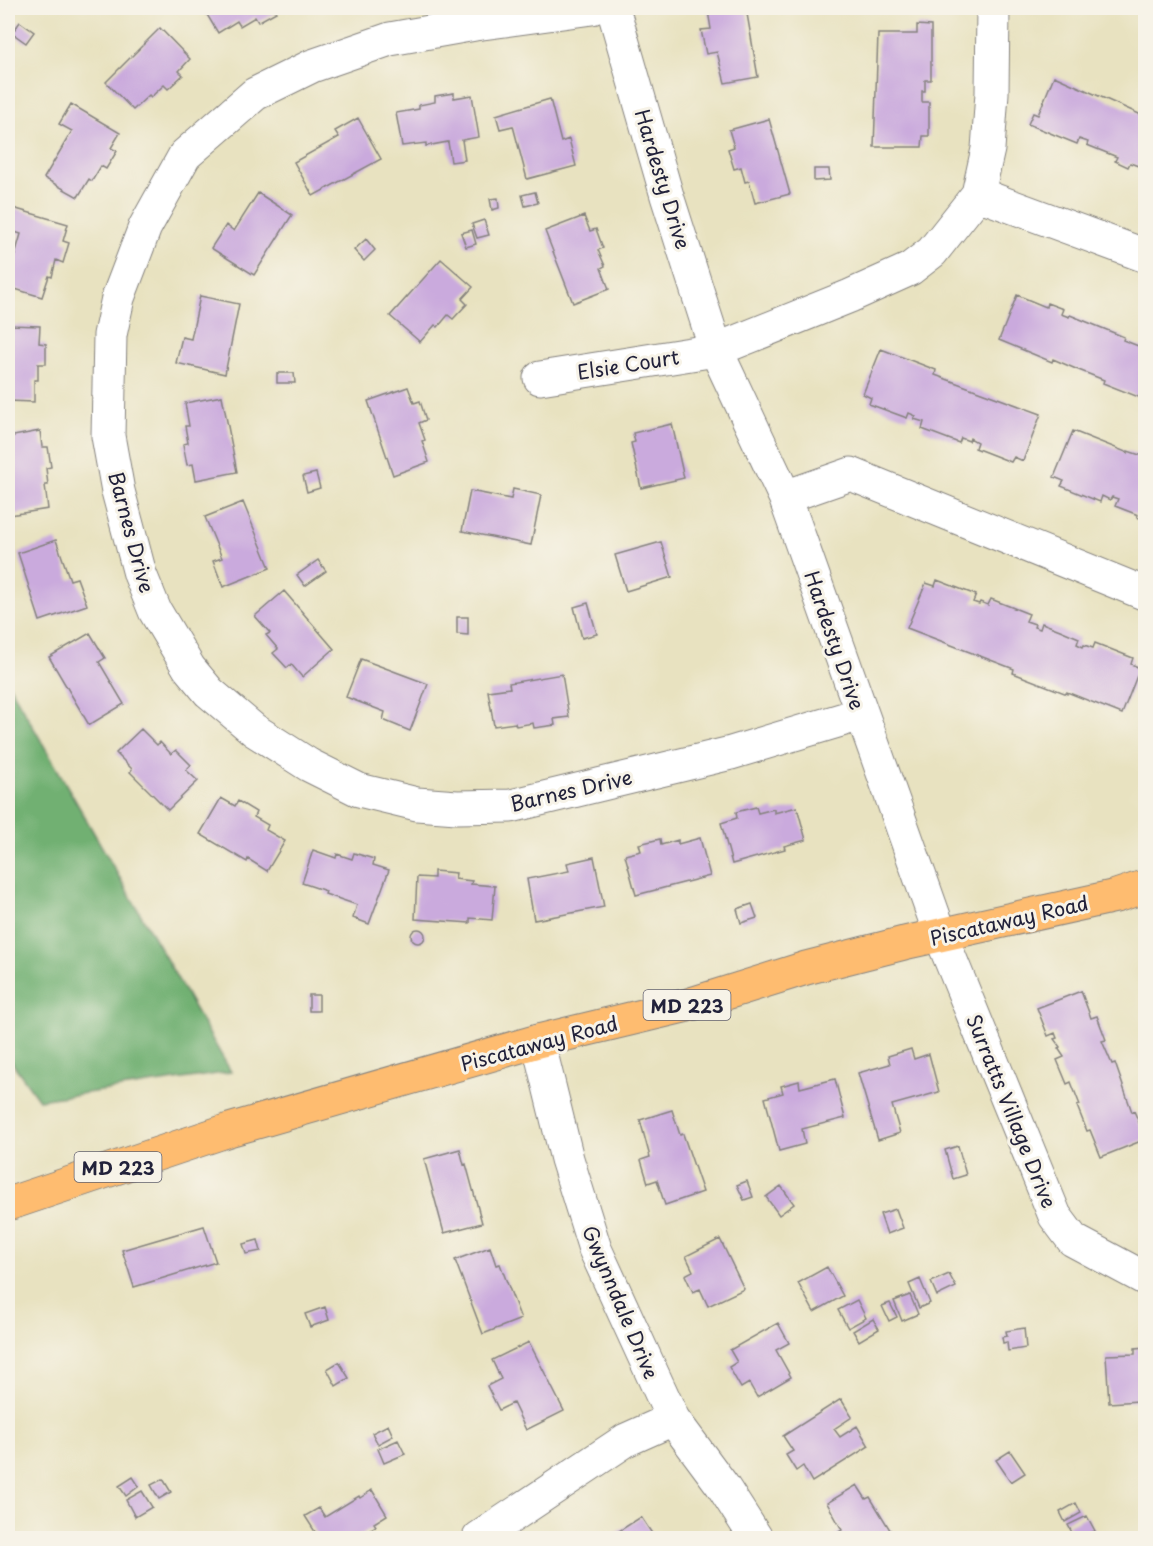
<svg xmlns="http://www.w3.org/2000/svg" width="1153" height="1546" font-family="'Playpen Sans',sans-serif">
  <rect width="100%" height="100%" fill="#f7f3e8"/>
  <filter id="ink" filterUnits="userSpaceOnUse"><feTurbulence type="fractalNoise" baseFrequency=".0167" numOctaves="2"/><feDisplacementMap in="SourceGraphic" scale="12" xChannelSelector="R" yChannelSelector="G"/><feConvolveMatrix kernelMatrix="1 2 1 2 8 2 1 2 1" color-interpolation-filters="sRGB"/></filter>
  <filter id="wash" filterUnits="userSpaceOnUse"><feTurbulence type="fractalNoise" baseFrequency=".008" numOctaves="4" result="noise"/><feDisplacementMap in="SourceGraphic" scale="24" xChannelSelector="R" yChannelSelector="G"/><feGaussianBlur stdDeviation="1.35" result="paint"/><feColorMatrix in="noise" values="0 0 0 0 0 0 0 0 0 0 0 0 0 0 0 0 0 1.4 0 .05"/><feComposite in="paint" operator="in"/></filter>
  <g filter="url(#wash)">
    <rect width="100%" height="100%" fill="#e8e2c0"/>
    <path fill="#71b072" stroke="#4a6956" stroke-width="1.5" d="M8 683 231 1072 39 1100 8 1057Z"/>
    <g id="blocks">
      <path fill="#caaadd" d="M203 8H273L276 12 258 22 255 17 240 26 237 21 218 33Z
        M731 8H746L758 77 725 83 717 52 706 54 701 30 711 29 708 11Z
        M20 22 34 32 26 43 12 33Z
        M917 25 931 26V80H925V91H922V102H929V136H923L922 147H874L878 34H917Z
        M160 28 190 59 179 71 183 75 168 89 164 85 151 97 149 95 133 110 106 82Z
        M1054 76 1146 117V155L1141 167 1130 163 1128 167 1115 161 1117 157 1087 145 1088 142 1079 139 1077 144 1028 124 1033 113 1038 115Z
        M454 93V98L472 95 479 137 462 140 465 160 451 162 448 142 426 146V143L402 146 396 113 419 109V105L435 102V96Z
        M550 99 561 142 569 139 576 166 527 179 513 126 500 129 496 115Z
        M71 104 120 133 111 148 117 151 106 169 101 166 92 181 89 179 78 197 44 178 72 131 59 124Z
        M358 118 381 159 313 196 294 162 339 137 335 131Z
        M769 119 790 194 755 203 749 181 745 182 741 167 734 169 728 149 734 147 729 130Z
        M814 169H829L830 180 814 181Z
        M535 192 538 203 525 206 522 195Z
        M258 193 292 215 254 275 211 248 226 225 234 231Z
        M498 198 499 208 492 210 490 199Z
        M13 208 68 224 63 241 69 243 63 263 56 260 52 277 49 276 42 297 8 287V279L21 234 8 230Z
        M584 216 590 231 596 229 603 248 598 250 605 266 601 268 609 289 573 303 545 231Z
        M484 220 489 235 477 238 472 224Z
        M472 230 476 244 466 247 461 233Z
        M366 239 375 250 364 261 354 250Z
        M441 259 473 287 462 299 467 304 453 319 448 315 438 327 435 325 420 342 390 316Z
        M1017 295 1046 307 1047 303 1063 309 1061 314 1069 317 1070 315 1124 337 1123 340 1146 349V400L1103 383 1104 380 1076 369 1053 359 1052 362 999 340Z
        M200 296 239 304 225 374 176 363 182 337 191 339Z
        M8 325 40 326 39 343 46 344V364H38V380H34V402L8 401Z
        M881 349 936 370 935 375 1041 414 1023 461 1014 457 1011 462 975 448 977 442 970 438 969 441 961 438 959 443 922 429 924 422 914 419 916 416 909 413 907 418 869 404 871 398 863 394Z
        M277 373H294L295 383H277Z
        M408 387 414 403 420 401 426 420 419 423 425 440 422 441 429 462 393 475 368 401Z
        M222 396 237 472 196 480 193 464 187 465 183 444 188 443 185 426H189L185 403Z
        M672 424 684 478 641 488 631 443 635 442 633 433Z
        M40 431 42 447H48L51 467 46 468 48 485H45L48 509 10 515 8 500V437Z
        M1073 431 1128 453V451L1146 457V521L1137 517 1138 515 1115 506 1118 499 1112 497 1110 500 1102 496 1100 502 1061 486 1064 481 1054 477Z
        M316 473 320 488 307 492 303 476Z
        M513 489 541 495 531 545 462 531 470 491 511 499Z
        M243 502 270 568 223 587 213 561 222 558 205 517Z
        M56 540 70 580 77 578 87 605 40 621 18 553Z
        M661 542 672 577 626 591 615 555Z
        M318 560 326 571 305 586 297 575Z
        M937 580 976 595 973 602 979 604 980 602 988 605 991 599 1029 614 1026 621 1035 624 1034 627 1040 629 1042 623 1060 630 1079 638 1077 644 1083 647 1084 645 1093 648 1095 643 1133 658 1131 664 1140 668 1122 714 1067 692V694L1013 673 1014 669 907 628 926 583 935 586Z
        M284 591 334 649 302 677 291 664 287 668 273 653 278 649 266 635 270 633 255 616Z
        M588 603 597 634 582 638 574 607Z
        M457 617H468V635L457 634Z
        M90 633 105 658 99 662 124 704 89 725 49 657Z
        M361 659 428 684 410 731 383 720 385 712 346 697Z
        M562 674 569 717 554 719 555 725 534 728 533 723 516 726 515 723 494 726 488 691 510 688 509 683Z
        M141 729 157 745 160 742 171 754 176 750 191 765 186 770 198 781 168 810 130 772 132 769 116 753Z
        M221 798 235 806 238 801 256 812 254 817 268 825 266 830 285 841 267 871 248 859 247 862 200 834Z
        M756 807 758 813 774 809V813L797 807 806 840 784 846 785 849 732 864 721 823 737 818 736 812Z
        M700 838 710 876 636 895 625 855 641 851 639 844 660 839 661 845 678 840V844Z
        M313 850 336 858 337 854 352 859 354 853 374 859 373 865 389 870 369 924 353 918 357 905 325 894 326 891 302 883Z
        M594 857 604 907 534 920 527 879 569 871 567 863Z
        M434 871 456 873 455 879 472 881 471 884 495 886 492 920 470 918V923L415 919 417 877 434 878Z
        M752 904 757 918 741 923 737 909Z
        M411 936a7 7 0 1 1 14 0a7 7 0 1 1-14 0Z
        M1081 991 1091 1018 1097 1016 1106 1040 1102 1041 1112 1064 1115 1063 1132 1112 1134 1111 1146 1139 1101 1157 1090 1130 1087 1131 1077 1106 1080 1105 1071 1082 1067 1084 1057 1060 1064 1057 1058 1048 1060 1047 1054 1039 1057 1038 1055 1033 1048 1036 1037 1008Z
        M309 995H319V1011H309Z
        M911 1049 914 1059 929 1054 939 1092 892 1105 900 1133 878 1140 858 1073 890 1064 888 1056Z
        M835 1079 845 1118 802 1129 805 1144 779 1151 765 1098 783 1093 781 1086 799 1081 800 1088Z
        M672 1110 680 1135 683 1134 703 1192 665 1205 657 1180 648 1183 641 1160 650 1157 640 1120Z
        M958 1146 966 1175 953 1179 945 1150Z
        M460 1149 464 1165 466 1164 482 1223 444 1233 424 1159Z
        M747 1181 753 1197 744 1200 737 1185Z
        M781 1186 794 1204 779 1215 766 1197Z
        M896 1209 903 1228 887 1234 880 1214Z
        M204 1226 216 1262 134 1287 122 1250Z
        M720 1239 744 1289 708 1306 700 1289 693 1292 685 1275 693 1271 686 1256Z
        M258 1240 261 1251 246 1254 243 1244Z
        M490 1247 496 1265 500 1264 521 1319 483 1334 455 1260Z
        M827 1267 843 1296 814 1312 798 1283Z
        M949 1274 956 1287 937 1296 931 1282Z
        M920 1279 930 1303 919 1308 909 1284Z
        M910 1295 918 1314 902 1321 894 1301Z
        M857 1300 866 1318 848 1328 838 1310Z
        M890 1303 897 1317 889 1321 882 1306Z
        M325 1307 329 1320 310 1327 305 1314Z
        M873 1319 879 1329 859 1341 853 1331Z
        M778 1323 789 1343 776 1350 791 1377 757 1397 749 1383 741 1388 729 1367 737 1362 730 1350Z
        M1024 1328 1026 1348 1008 1351 1007 1342 1003 1343 1002 1337 1007 1336 1006 1331Z
        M529 1342 564 1411 526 1430 513 1403 499 1410 487 1386 501 1379 492 1360Z
        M1146 1347V1396H1139V1401L1109 1403 1106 1355 1135 1354V1348Z
        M339 1362 349 1378 336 1386 327 1369Z
        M841 1399 852 1417 834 1429 840 1437 857 1426 869 1446 812 1482 803 1466 796 1471 786 1455 793 1451 783 1436Z
        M388 1425 393 1436 378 1444 372 1433Z
        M398 1440 405 1454 384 1463 378 1449Z
        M1010 1451 1025 1473 1011 1482 996 1460Z
        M133 1477 139 1486 126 1496 119 1486Z
        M163 1479 171 1492 159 1499 151 1485Z
        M857 1485 866 1499 870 1497 895 1538H836L834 1535 842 1530 827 1503Z
        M372 1490 387 1515 374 1523 376 1526 356 1538H319L305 1516 319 1508 325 1517 359 1496 360 1498Z
        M142 1491 152 1507 135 1517 126 1500Z
        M1076 1503 1081 1513 1065 1522 1060 1512Z
        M1087 1516 1095 1531 1079 1538H1075L1068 1525Z
        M641 1517 655 1538H608Z"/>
    </g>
  </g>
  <g filter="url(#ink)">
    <use href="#blocks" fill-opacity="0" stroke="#85827e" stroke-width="1.5"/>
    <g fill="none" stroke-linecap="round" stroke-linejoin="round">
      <g stroke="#85827e" stroke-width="35">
        <path id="minor" d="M592 8 475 24 390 39 312 66 255 94 185 155 145 227 118 298 110 335 108 436 118 491 140 574 155 611 189 668 209 692 254 730 309 765 359 790 417 804 457 807 511 806 731 753 861 714
          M613 8 667 196 716 350 785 497 941 936 1055 1216 1073 1240 1146 1279
          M978 194 1146 256
          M540 378 716 350 850 296 910 269 932 252 978 194 988 149 992 93 993 8
          M785 497 851 474 1146 594
          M538 1041 567 1159 595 1249 673 1419 722 1485 756 1538
          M479 1538 626 1440 673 1419"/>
      </g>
      <g stroke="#85827e" stroke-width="35">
        <path id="major" d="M8 1204 229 1130 538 1041 688 1005 806 968 904 943 1116 896 1146 886"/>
      </g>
      <use href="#minor" stroke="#fff" stroke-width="33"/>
      <use href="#major" stroke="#febc70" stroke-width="33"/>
    </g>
  </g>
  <g text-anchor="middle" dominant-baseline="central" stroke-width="6" stroke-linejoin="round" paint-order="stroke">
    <g fill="#f7f3e8" stroke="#62616f" stroke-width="1.5">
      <rect x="643.5" y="990" width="87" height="30" rx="4.5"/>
      <rect x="74.5" y="1152" width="87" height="30" rx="4.5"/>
    </g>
    <g font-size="18" font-weight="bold" fill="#22223b">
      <text x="687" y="1005">MD 223</text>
      <text x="118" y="1167">MD 223</text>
    </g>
    <g font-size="20" fill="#22223b" stroke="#f7f3e8">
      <text transform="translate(663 179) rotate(73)">Hardesty Drive</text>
      <text transform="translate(628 364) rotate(-9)">Elsie Court</text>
      <text transform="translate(132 532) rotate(75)">Barnes Drive</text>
      <text transform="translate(835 640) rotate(71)">Hardesty Drive</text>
      <text transform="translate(571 790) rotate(-13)">Barnes Drive</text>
      <text transform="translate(1009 920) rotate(-13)">Piscataway Road</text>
      <text transform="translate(539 1043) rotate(-15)">Piscataway Road</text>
      <text transform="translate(1012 1111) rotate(68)">Surratts Village Drive</text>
      <text transform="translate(621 1302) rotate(67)">Gwynndale Drive</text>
    </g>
  </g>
  <rect width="1153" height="1546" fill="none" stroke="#f7f3e8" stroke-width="30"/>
</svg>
